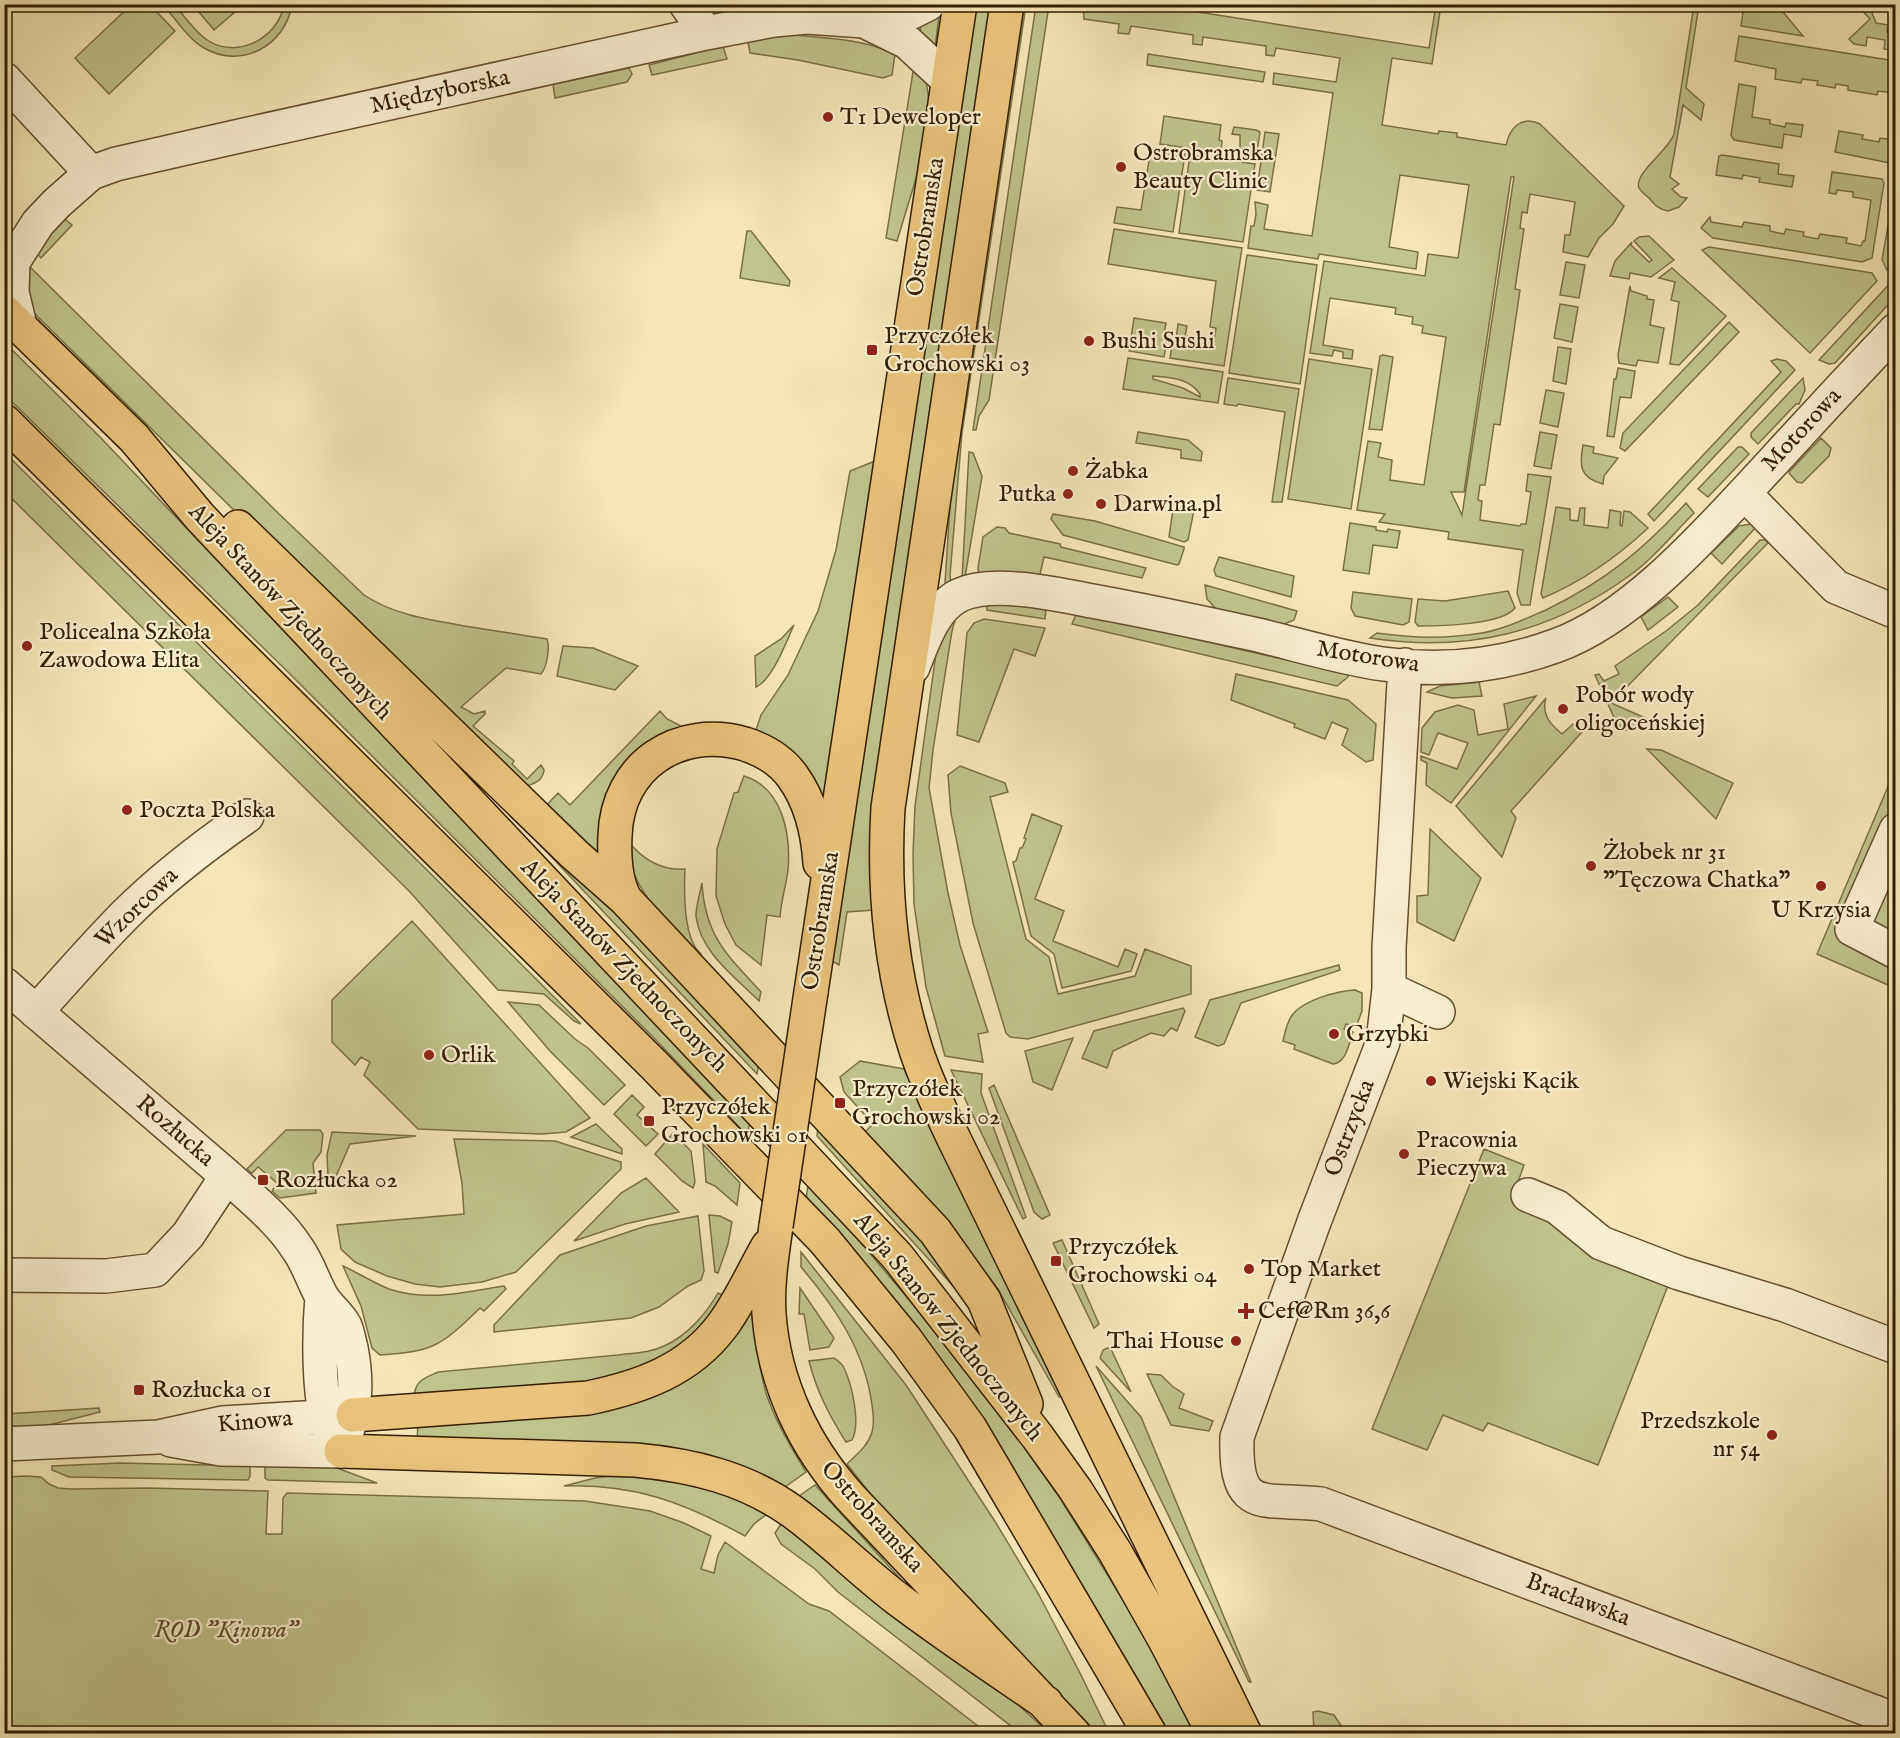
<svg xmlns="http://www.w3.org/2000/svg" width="1900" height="1738" font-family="'IM FELL English',serif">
  <rect width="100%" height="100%" fill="#f5e6b7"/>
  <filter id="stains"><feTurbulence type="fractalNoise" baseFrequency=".00333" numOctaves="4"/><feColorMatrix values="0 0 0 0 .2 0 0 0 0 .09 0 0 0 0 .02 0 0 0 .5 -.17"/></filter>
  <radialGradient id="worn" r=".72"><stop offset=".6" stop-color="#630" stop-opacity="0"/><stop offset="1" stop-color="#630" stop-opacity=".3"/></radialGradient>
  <path fill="#bfc48c" stroke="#7a7046" stroke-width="1.5" fill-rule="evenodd" d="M132 4 150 5 175 31 109 94 75 58Z
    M163 5H175C184 16 194 31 207 40 237 60 278 38 284 5H292C285 45 242 70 204 48 188 39 176 19 163 5Z
    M193 5H243L214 30Z
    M975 5H991L874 910 847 912 839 965 832 961Z
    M1023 5H1026L962 433 950 575 951 585 946 586 945 583 952 476Z
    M1036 5H1049L989 400 979 416 976 430H973Z
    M1083 5H1153L1429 48 1436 5H1441L1432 64 1392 58 1382 125 1438 134 1439 131 1457 133V137L1506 145C1510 128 1521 115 1540 124L1624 206 1613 224 1599 238 1588 257 1563 252 1565 235H1570L1575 202 1530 194 1527 213 1522 212 1520 228 1524 229 1515 289 1520 290 1500 425 1494 424 1485 485H1480L1478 500 1482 501 1480 520 1520 526 1521 524H1526L1531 492 1526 491 1528 474 1551 477 1530 605H1521L1517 593 1523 550 1448 539 1449 532 1379 522 1385 514 1357 510 1368 441 1381 443 1378 457 1392 460 1390 480 1424 485 1446 337 1422 333 1423 326 1412 324 1413 317 1395 314 1396 308 1330 298 1323 345 1353 350 1352 359 1343 358V352L1334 350 1332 356 1310 353 1324 261 1425 276 1428 254 1458 258 1469 185 1400 175 1389 247 1418 252 1416 269 1319 254 1318 259 1248 248 1251 226H1254L1256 214 1255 202 1268 205 1264 229 1312 236 1333 93 1273 84 1274 73 1336 82 1340 58 1276 48 1274 56 1266 55V46L1203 37 1202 45 1193 44V35L1131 26 1129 34 1118 33 1119 24 1084 19ZM1511 177H1514L1462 515 1451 492H1464Z
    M1694 5H1699L1686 88 1704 104 1701 120 1683 105 1670 177 1679 184 1672 189 1681 197 1687 198 1679 207 1668 211C1659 210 1655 205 1649 198 1646 195 1641 192 1639 188 1633 174 1669 150 1674 134Z
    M1744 5H1777L1803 36 1741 26Z
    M1857 5H1865L1872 13 1876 23 1888 25 1887 32 1895 34V51L1884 49 1885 40 1867 37 1866 46 1854 44 1849 39 1870 19Z
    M939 15 935 48 918 41 922 20Z
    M794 35C827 38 865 39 895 54L892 75 883 78 798 60 750 53 748 42 766 38Z
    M1739 36 1895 61V93L1878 91 1877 95 1848 90V86L1836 84 1835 88 1817 85 1818 81 1802 79 1801 83 1775 79 1776 69 1735 61Z
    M723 46 727 59 652 75 649 65Z
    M1148 54 1265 72 1263 82 1147 65Z
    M915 60 925 75 929 100 918 172 897 241 886 238Z
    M629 68 632 74 627 82 555 98 553 84Z
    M1739 84 1756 87 1752 117 1770 120V124L1785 127 1786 123 1803 125 1801 137 1784 134 1782 148 1734 140 1731 135Z
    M1164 116 1221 125 1219 140 1222 141 1221 153 1160 144Z
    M1234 127 1256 130 1260 132 1256 158 1240 156V135L1232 134Z
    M1839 131 1863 135 1862 139 1879 142 1880 138 1895 140V164L1835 152Z
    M1265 132 1279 134 1270 192 1257 190Z
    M1151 148 1185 154 1173 232 1114 223 1117 207 1141 210Z
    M1190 155 1255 164 1243 242 1179 233Z
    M1722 155 1779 164 1778 174 1794 176 1792 187 1759 182 1760 178 1743 175 1742 179 1716 175 1719 156Z
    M1832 172 1882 179 1884 183 1872 258 1862 262 1713 238 1701 228 1710 217 1711 222 1742 227 1744 222 1770 226V231L1784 234 1786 229 1804 232 1803 236 1818 239 1820 234 1847 238 1846 243 1861 246 1863 241H1865L1871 200 1853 197V192L1837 190 1836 194 1829 193Z
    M1895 183V262L1887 270 1882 260 1892 203H1890L1893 185Z
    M65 219 72 225 41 258 32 248 58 221Z
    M1114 229 1242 248 1224 366 1170 358 1173 340H1176L1178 324 1187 326 1185 336 1214 340 1216 328 1210 327 1216 281 1108 264Z
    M747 231H751L790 281 789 286 740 278Z
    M1649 236 1674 260 1651 277 1630 273 1629 279 1610 276 1615 261 1632 242 1631 245 1649 262 1652 260 1634 241 1639 237Z
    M1709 247 1872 273 1877 281 1810 353 1702 250Z
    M1247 255 1317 265 1300 384 1229 373Z
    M23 260 276 511 364 595C394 615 430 620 465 626 492 630 520 635 547 639 550 648 547 667 541 674L506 668 461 707 474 714 485 711V714L473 726 514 761 512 764 527 779 541 765 544 770C543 780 536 783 527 786L324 599 38 317 27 305Z
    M1566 262 1585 265 1579 298 1560 295Z
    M1672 268 1726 316 1679 365 1670 364 1679 302 1671 300 1675 282 1659 278Z
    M1895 278V297L1835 363 1829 364 1819 360Z
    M1630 286 1631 291 1647 296V299L1654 300 1650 325 1664 328 1658 363 1638 360 1636 366 1619 363 1618 355Z
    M1560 304 1578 307 1572 342 1554 338Z
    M1134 318 1166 323 1163 338 1167 339 1164 357 1129 351Z
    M1729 322 1739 332 1625 451 1620 448 1623 433Z
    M4 342 100 437 750 1122 747 1135 655 1039 288 672 5 395Z
    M1558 347 1571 349 1566 384 1553 381Z
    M1383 355 1393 357 1382 430 1369 429 1380 356Z
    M1128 358 1223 372 1218 403 1123 389ZM1153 376C1171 378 1189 378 1200 394V397L1183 388 1153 379Z
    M1309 359 1372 369 1351 509 1288 499Z
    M1777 359 1786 361 1795 370 1654 521 1648 514 1781 372 1771 361Z
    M1618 368 1635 371 1631 398 1620 397 1614 437 1607 436 1614 379H1616Z
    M1228 378 1299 389 1282 502H1272L1285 412 1238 404 1237 406 1224 404Z
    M1803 378 1805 390 1799 404H1796L1758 444 1751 437V433Z
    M1546 390 1564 393 1558 427 1540 423Z
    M1138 432 1188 440 1202 452 1201 461 1181 458V450L1136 443Z
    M1540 432 1557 435 1551 469 1534 466Z
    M1821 438 1831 448 1829 456 1802 483 1797 482 1789 473 1790 471Z
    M1583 445 1594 447 1593 453 1618 458 1604 476 1603 484C1580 478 1579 466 1583 445Z
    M1738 447H1742L1749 454 1708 497 1698 489Z
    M969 452 973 453 982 476 965 577 962 579Z
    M5 453 427 870 581 1024 574 1021 544 994 498 990 409 891 5 492Z
    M875 461 822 805C803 779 786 744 756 730L761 715 788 675 818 611 836 550 850 471Z
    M1174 502 1195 505 1188 540 1184 542 1169 537Z
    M1686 503 1694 513C1673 534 1653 559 1629 576 1550 633 1467 653 1370 638L1377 633C1411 638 1447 639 1482 633 1504 629 1525 619 1546 610 1605 581 1642 551 1686 503Z
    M1556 507 1570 509V520L1578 521 1580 508H1585L1584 525 1608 528 1610 510 1621 512 1620 525 1622 526 1624 511 1630 512 1648 528C1616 558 1583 581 1543 598L1541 594Z
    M1053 514 1095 521 1184 547V549L1179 564 1177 565 1063 535 1051 519Z
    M1350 523 1376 527V530L1387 532 1388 529 1400 531 1397 548 1373 545 1369 574 1343 570Z
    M1751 524 1757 526 1722 564 1711 553 1739 526Z
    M997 527 1005 528 1009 533 1060 544 1061 547 1146 568 1142 578 1044 557 1039 579 979 576 978 568 983 537Z
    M1760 540H1766L1768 543 1611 703 1650 720 1636 730H1624L1616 722 1595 675 1599 674 1604 681 1619 674 1615 666 1666 631 1698 605Z
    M1219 557 1294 576 1291 597 1216 576 1214 570Z
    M1205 585 1297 611 1294 620 1282 625 1217 610 1207 599Z
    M1508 591 1515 608C1502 625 1439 626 1418 626L1415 622 1418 599 1445 601Z
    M1353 592 1412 599 1409 622 1403 625 1355 616 1351 608Z
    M1668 597 1678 607 1648 630 1641 617Z
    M986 600 1046 608 1045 619 987 610Z
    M1077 612 1348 674V677L1337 686 1072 624Z
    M957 613 952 631 933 750 929 788 948 893 960 945 988 1032 978 1034 983 1062 945 1056 926 987 914 904 913 854 915 806 937 646Z
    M984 619 1045 628 1035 656 1014 649 979 742 957 735 967 633 974 623Z
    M794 625C786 642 773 679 756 687L755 656 781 639Z
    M563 646 593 648 638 666 615 690 557 676Z
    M1236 674 1348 700 1376 724 1373 760 1366 762 1342 745 1348 729 1332 722 1325 739 1294 727 1295 724 1231 700Z
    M1479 682 1482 696 1452 698 1427 692 1440 686Z
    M1536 696 1451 803 1426 785 1427 763 1421 760V756L1457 769 1468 743 1438 733 1429 755 1421 752 1422 728 1435 712 1458 705 1474 710 1478 735 1508 729 1504 704Z
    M1546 698C1541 714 1550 724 1562 734L1573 724 1582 732 1511 811 1516 818 1502 857 1456 806Z
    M660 711 667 719 683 727 603 810 599 832 603 868 543 809 558 793 570 805Z
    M1647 749 1661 750 1733 783 1716 819Z
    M960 766 1005 783 1008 792 990 797 1026 939 1049 957 1058 994 1135 976 1145 949 1191 966V994L1028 1039 1010 1037 1006 1033 973 923 951 813 948 775Z
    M1895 770V988L1817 954Z
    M744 776C783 788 791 835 788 870 786 886 781 901 780 917L767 915 761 965 736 945 725 924 716 896 717 849 734 793 738 792Z
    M495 787 759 1062 757 1074 491 793Z
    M1032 814 1062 826 1035 899 1064 911 1053 941 1118 967 1125 949 1137 954 1131 971 1062 988 1054 954 1031 936 1013 862 1016 861 1020 848H1022L1026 839 1024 838Z
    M1430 829 1481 878 1454 941 1417 922V896L1428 895Z
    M627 840C642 859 660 871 685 869 684 891 683 939 701 954L699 957C671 925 626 887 627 840Z
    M702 883C705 936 727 955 761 992L759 1001C735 977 700 952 696 916 696 906 700 893 702 883Z
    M412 921 590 1118 566 1132 542 1134 418 1129 364 1075 370 1062 361 1057 355 1065 332 1042V1000Z
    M1339 965 1340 970 1241 1003 1224 1044 1218 1046 1195 1037 1210 1000Z
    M1355 990 1362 993V1011L1356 1027 1346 1024 1344 1029 1353 1032C1349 1044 1346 1063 1333 1064L1294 1049 1295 1045 1283 1041C1285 1032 1287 1021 1293 1014 1304 1000 1337 991 1355 990Z
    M508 1002 539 1005 575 1039 588 1048 625 1085 604 1105 550 1051Z
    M1183 1008 1185 1011 1177 1031 1171 1028 1164 1036 1151 1033 1113 1051 1107 1068 1082 1058 1094 1031Z
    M1073 1038 1052 1090 1033 1082 1025 1051Z
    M860 1061 904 1069 935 1138 1063 1394 1059 1397 998 1289 968 1249 863 1134 873 1124 844 1092 840 1077Z
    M951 1070 982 1074 981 1093 1026 1217 1023 1219Z
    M994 1085 1050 1215 1042 1219 1034 1212 989 1088Z
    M632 1095 644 1107 637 1115 658 1134 646 1146 614 1114Z
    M596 1124 622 1149V1154L571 1137Z
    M818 1124 940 1259 955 1285 953 1286 817 1136Z
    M286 1130H320L323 1134 321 1152 313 1163 316 1193 280 1198 272 1191 277 1183 258 1167 252 1173 247 1169Z
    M332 1132 416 1136 350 1144 334 1181 328 1177 327 1155Z
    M673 1133 691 1151 695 1182 693 1188 682 1181 655 1154Z
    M454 1139 555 1141 621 1162V1169L516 1272 482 1282 440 1287 415 1284 387 1276 355 1262 341 1249 337 1225 464 1214 462 1183Z
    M703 1144 740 1183 737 1205 715 1186 706 1182Z
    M1484 1149 1524 1165 1518 1182 1560 1222 1676 1265 1598 1465 1488 1423 1483 1431 1443 1415 1427 1450 1372 1429Z
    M646 1178 679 1212 625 1224 574 1241 621 1193Z
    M808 1185 850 1230 944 1341 996 1408 1058 1495 1144 1634 1197 1733H1157L806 1199Z
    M709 1215 720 1216 732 1222 728 1244 718 1273 715 1272Z
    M698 1216 704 1271 701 1280 688 1286 659 1307 631 1318 494 1332V1325L560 1255 646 1226Z
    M1062 1240 1099 1324 1094 1328 1053 1243Z
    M801 1252 906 1385 996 1523 1038 1593 1081 1675 1109 1733H1097L873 1497 847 1464C857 1454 868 1446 872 1432 875 1422 873 1414 872 1405 865 1351 835 1307 801 1267Z
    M343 1266C358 1273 374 1283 389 1289 427 1302 466 1292 504 1286L506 1289 484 1311 480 1308C442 1345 434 1352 380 1355L372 1348 361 1306Z
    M800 1288 834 1338 829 1347 810 1350 804 1314H799Z
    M718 1293 722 1295 709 1318 689 1340 665 1359 603 1380 566 1385 414 1397C415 1380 425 1378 438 1372L618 1355C633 1353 650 1353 664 1346 687 1336 706 1314 718 1293Z
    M750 1306C756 1335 758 1365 766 1393 775 1421 791 1447 806 1472L785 1487 745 1469 417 1442 418 1423 592 1410Z
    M1110 1347 1131 1392 1100 1358 1103 1350Z
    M834 1358C838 1361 842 1363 844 1368 852 1385 861 1423 852 1440L846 1442C829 1415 817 1392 809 1361Z
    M1096 1366 1141 1417 1251 1682H1249Z
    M1147 1374 1161 1375 1172 1386 1184 1394 1179 1408 1213 1421 1209 1431 1171 1425Z
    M99 1408 100 1412 41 1427 5 1429V1414Z
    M121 1463 250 1466V1476L248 1480 69 1477 52 1470V1466Z
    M265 1466 337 1468 377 1483 268 1480 265 1478Z
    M626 1474 663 1477 734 1496 767 1514 754 1524 745 1536C683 1502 635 1484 564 1486L595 1478Z
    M27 1476 41 1477 49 1484 58 1488 71 1489 148 1488 268 1491 266 1534H282L283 1498 287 1493 585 1501 650 1511 684 1523 711 1536 701 1569 714 1573 718 1555 725 1542 809 1604 829 1611 987 1733H5V1477Z
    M815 1485 907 1586 838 1533 799 1496Z
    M781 1524 1013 1700 1049 1733H1020L838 1592 815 1569 781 1544 775 1533Z
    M1318 1711 1334 1715 1346 1733H1314L1313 1712Z"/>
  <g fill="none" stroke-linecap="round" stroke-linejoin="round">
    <g stroke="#654f2e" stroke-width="36">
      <path id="minor" d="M686 4 706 33
        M864 21 907 42 948 80
        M4 79 91 173
        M20 326 12 292 13 262 38 223 57 203 91 173 116 164 235 137 706 33 774 20 807 17 864 21 912 12 928 4
        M1744 493 1836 587 1896 612
        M1405 665 1389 948V989L1383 1042 1314 1222 1237 1437C1235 1516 1262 1497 1321 1504L1896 1720
        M913 667C923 642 934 607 960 595 993 580 1056 594 1092 601 1147 611 1203 623 1258 635 1299 645 1341 658 1383 664 1441 672 1500 666 1555 646 1635 618 1715 524 1772 463 1813 418 1854 374 1896 330
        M1896 830 1852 929 1896 952
        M4 984 227 1176C251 1198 279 1220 297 1248 308 1263 313 1281 322 1297 328 1307 339 1315 345 1326 348 1333 349 1341 351 1348 359 1389 354 1413 341 1451
        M1389 989 1438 1012
        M36 1012C66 979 95 945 126 914 163 877 204 846 247 816
        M1528 1195 1557 1207 1601 1243 1679 1273 1785 1305 1896 1347
        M4 1275 106 1276 155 1270 188 1235 227 1176
        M322 1297C319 1330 317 1409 333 1437
        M171 1440 221 1449 341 1451
        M4 1444 158 1437 222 1423 353 1415"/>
    </g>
    <g stroke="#351d00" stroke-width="36">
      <path id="major" d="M1007 4 888 808C883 890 891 972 916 1050 926 1080 940 1110 954 1139L1245 1734
        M4 311 134 438 200 517 897 1256 1037 1436 1075 1489 1114 1550 1165 1640 1214 1734
        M4 421 654 1065 825 1241 906 1340 970 1428 1150 1734
        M238 527 574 854 625 899 935 1231 984 1300 1026 1404
        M625 899C615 880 614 857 615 836 617 766 678 725 745 744 763 750 782 761 793 777 811 802 818 832 820 863
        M811 992 960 4
        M776 1226C772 1255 767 1285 769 1314 774 1383 804 1446 850 1497L1074 1734
        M353 1415 588 1398C641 1387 689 1370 722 1326 740 1302 753 1272 768 1246
        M341 1451 635 1460C691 1465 746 1478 793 1512 830 1539 863 1573 899 1600 947 1636 996 1669 1046 1703"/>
    </g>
    <use href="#minor" stroke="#f8efd0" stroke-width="33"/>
    <use href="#major" stroke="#eac37c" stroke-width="33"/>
    <g stroke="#351d00" stroke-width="36" stroke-linecap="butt">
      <path id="major-bridge" d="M776 1226 811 992"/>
    </g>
    <use href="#major-bridge" stroke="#eac37c" stroke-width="33"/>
  </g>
  <g fill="#8f2418" stroke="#f8efd0" stroke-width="2">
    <circle cx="828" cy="117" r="6"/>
    <circle cx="1121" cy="167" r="6"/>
    <circle cx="1089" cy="341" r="6"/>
    <rect x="866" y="344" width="12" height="12" rx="3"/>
    <circle cx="1073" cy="471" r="6"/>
    <circle cx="1068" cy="494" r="6"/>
    <circle cx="1101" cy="504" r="6"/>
    <circle cx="27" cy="646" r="6"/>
    <circle cx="1563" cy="709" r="6"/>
    <circle cx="127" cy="810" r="6"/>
    <circle cx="1591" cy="866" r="6"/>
    <circle cx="1821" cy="886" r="6"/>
    <circle cx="1334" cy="1034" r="6"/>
    <circle cx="429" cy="1055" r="6"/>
    <circle cx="1431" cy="1081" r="6"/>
    <rect x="834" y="1097" width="12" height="12" rx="3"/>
    <rect x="643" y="1115" width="12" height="12" rx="3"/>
    <circle cx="1404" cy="1154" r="6"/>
    <rect x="257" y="1174" width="12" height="12" rx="3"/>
    <rect x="1050" y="1255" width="12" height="12" rx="3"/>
    <circle cx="1249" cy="1269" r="6"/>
    <path d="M1243 1302h6v6h6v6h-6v6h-6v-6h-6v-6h6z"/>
    <circle cx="1236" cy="1341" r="6"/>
    <rect x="133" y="1384" width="12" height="12" rx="3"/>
    <circle cx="1772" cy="1435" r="6"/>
  </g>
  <g text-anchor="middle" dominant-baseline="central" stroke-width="4.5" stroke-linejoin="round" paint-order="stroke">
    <g font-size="24" fill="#351d00" stroke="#f8efd0">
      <text transform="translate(440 92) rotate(-12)">Międzyborska</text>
      <text transform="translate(926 227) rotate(-81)">Ostrobramska</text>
      <text transform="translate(1802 430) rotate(-47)">Motorowa</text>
      <text transform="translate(290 612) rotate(47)">Aleja Stanów Zjednoczonych</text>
      <text transform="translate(1368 657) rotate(9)">Motorowa</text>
      <text transform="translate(137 908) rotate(-44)">Wzorcowa</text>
      <text transform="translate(821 921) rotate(-81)">Ostrobramska</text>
      <text transform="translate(624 966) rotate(46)">Aleja Stanów Zjednoczonych</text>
      <text transform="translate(1350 1128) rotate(-69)">Ostrzycka</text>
      <text transform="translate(175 1131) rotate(41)">Rozłucka</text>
      <text transform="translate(948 1327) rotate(51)">Aleja Stanów Zjednoczonych</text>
      <text transform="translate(255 1422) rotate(-5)">Kinowa</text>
      <text transform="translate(872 1517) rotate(48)">Ostrobramska</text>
      <text transform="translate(1578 1600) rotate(21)">Bracławska</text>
    </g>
    <g font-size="24" fill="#351d00" stroke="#f8efd0" text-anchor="start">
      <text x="840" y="117">T1 Deweloper</text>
      <text x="1133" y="153">Ostrobramska<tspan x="1133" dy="28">Beauty Clinic</tspan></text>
      <text x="884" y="336">Przyczółek<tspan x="884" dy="28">Grochowski 03</tspan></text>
      <text x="1101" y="341">Bushi Sushi</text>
      <text x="1085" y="471">Żabka</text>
      <text x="1056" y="494" text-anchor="end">Putka</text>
      <text x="1113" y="504">Darwina.pl</text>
      <text x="39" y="632">Policealna Szkoła<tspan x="39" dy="28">Zawodowa Elita</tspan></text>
      <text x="1575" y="695">Pobór wody<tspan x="1575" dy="28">oligoceńskiej</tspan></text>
      <text x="139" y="810">Poczta Polska</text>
      <text x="1603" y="852">Żłobek nr 31<tspan x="1603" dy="28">"Tęczowa Chatka"</tspan></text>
      <text x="1821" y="910" text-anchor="middle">U Krzysia</text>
      <text x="1346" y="1034">Grzybki</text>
      <text x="441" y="1055">Orlik</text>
      <text x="1443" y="1081">Wiejski Kącik</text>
      <text x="852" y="1089">Przyczółek<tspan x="852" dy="28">Grochowski 02</tspan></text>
      <text x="661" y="1107">Przyczółek<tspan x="661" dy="28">Grochowski 01</tspan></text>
      <text x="1416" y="1140">Pracownia<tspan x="1416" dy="28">Pieczywa</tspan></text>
      <text x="275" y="1180">Rozłucka 02</text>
      <text x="1068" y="1247">Przyczółek<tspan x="1068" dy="28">Grochowski 04</tspan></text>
      <text x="1261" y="1269">Top Market</text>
      <text x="1258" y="1311">Cef@Rm 36,6</text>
      <text x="1224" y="1341" text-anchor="end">Thai House</text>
      <text x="151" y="1390">Rozłucka 01</text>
      <text x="1760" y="1421" text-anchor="end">Przedszkole<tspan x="1760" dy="28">nr 54</tspan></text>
    </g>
    <g font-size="24" font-style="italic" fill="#5e4f2a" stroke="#f8efd0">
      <text x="226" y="1630">ROD "Kinowa"</text>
    </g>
  </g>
  <rect width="1900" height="1738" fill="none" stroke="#f5e6b7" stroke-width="24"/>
  <rect x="6" y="6" width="1888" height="1726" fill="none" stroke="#351d00" stroke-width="3"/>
  <rect x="12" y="12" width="1876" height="1714" fill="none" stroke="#351d00" stroke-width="1.5"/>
  <rect width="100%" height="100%" filter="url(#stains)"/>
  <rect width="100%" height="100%" fill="url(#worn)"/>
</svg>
